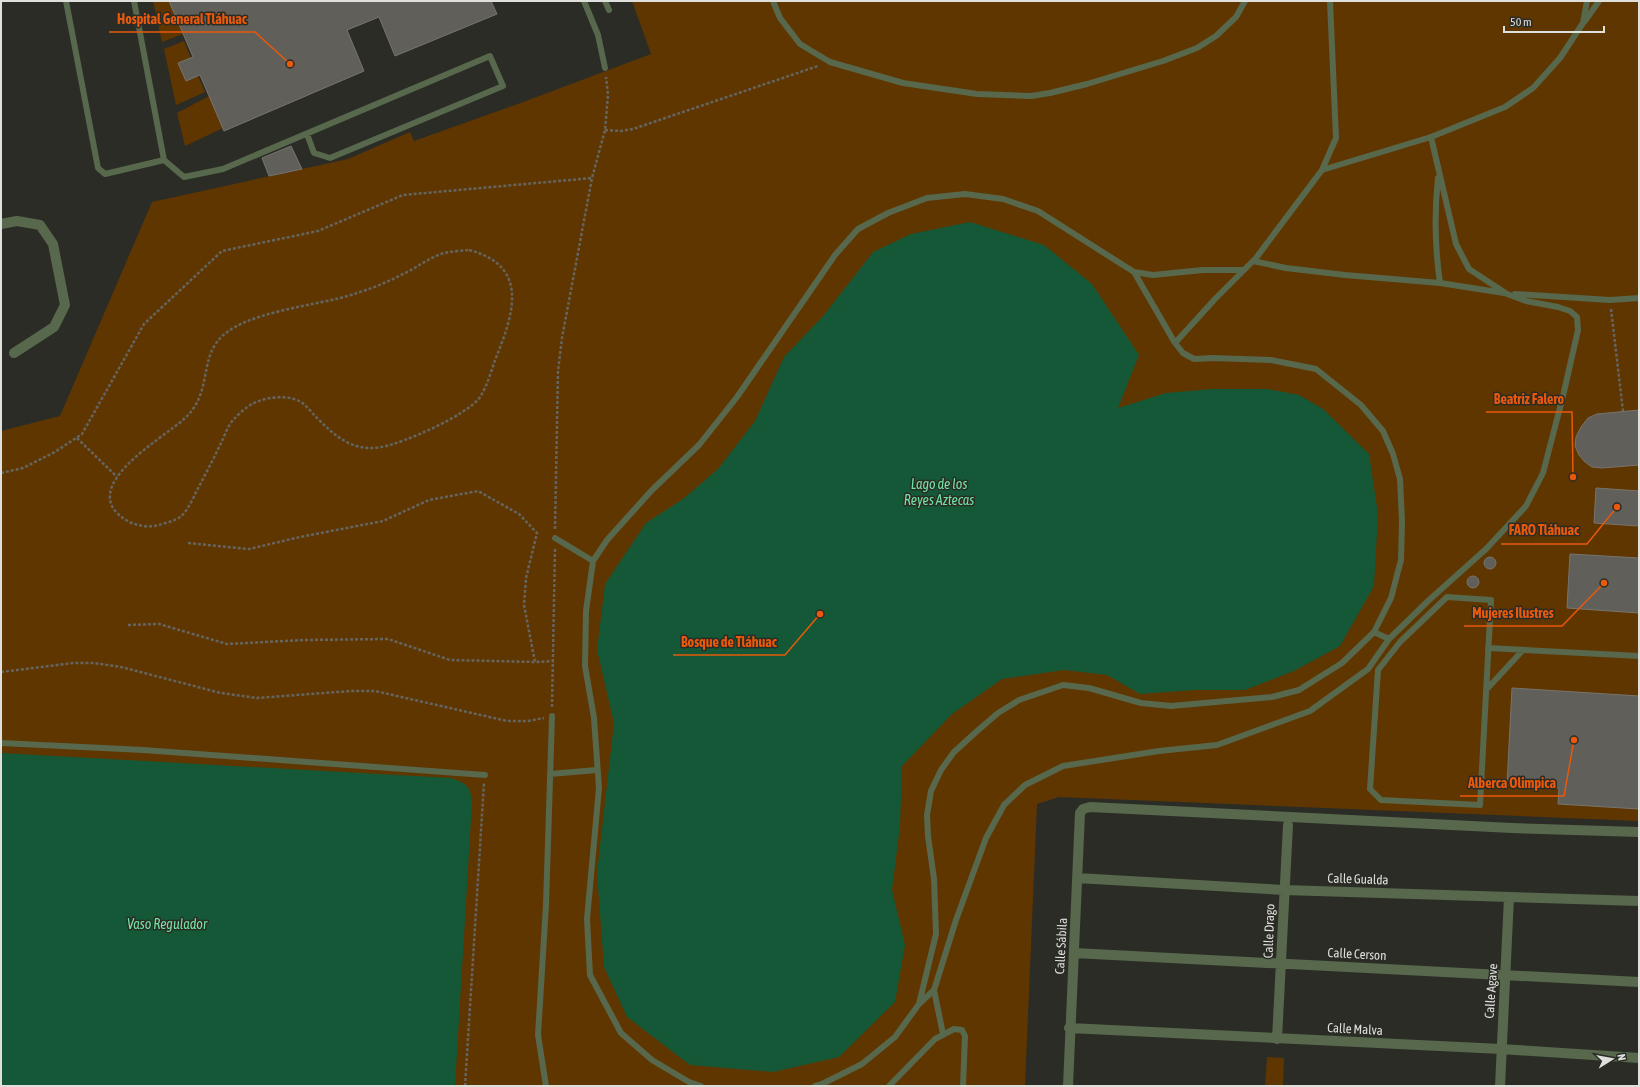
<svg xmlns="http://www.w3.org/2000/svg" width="1640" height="1087" font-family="'Asap Condensed',sans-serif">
  <rect width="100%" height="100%" fill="#2b2c26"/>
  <path fill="#603600" d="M153 1H169L183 34 162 42Z
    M632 1H1639V821L1059 797 1037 804 1025 1086H1V431L60 416 152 202 348 159 410 132 414 141 526 101 651 54Z
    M184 41 191 58 178 63 186 81 198 76 205 92 176 105 164 49Z
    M209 96 223 128 185 146 177 113Z
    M1267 1057 1284 1058 1283 1086H1265Z"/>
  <path fill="#145837" d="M970 222 1044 245 1092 284 1139 355 1118 408 1166 393 1212 389H1267L1299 395 1323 409 1369 454 1378 514 1374 586 1340 646 1294 671 1245 690H1194L1140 694 1107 675 1064 670 1002 679 952 714 902 766 900 826 892 890 905 945 895 1002 839 1057 773 1072 690 1065 627 1017 604 967 597 873 614 723 597 650 605 584 646 523 683 499 718 469 755 421 784 357 824 315 873 252 911 234Z
    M1 753 451 778C467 784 470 785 472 802L455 1086H1Z"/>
  <path fill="#615f59" stroke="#77746e" d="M169 1H491L497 14 395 56 379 17 347 30 364 71 224 131 200 75 186 81 178 63 193 57Z
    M291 146 302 169 269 176 262 158Z
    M1639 410V465L1602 468 1592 467 1585 462 1579 455 1575 446 1576 437 1581 427 1588 418 1597 414Z
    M1596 488 1639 491V526L1594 523Z
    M1570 554 1639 558V613L1567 608Z
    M1484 563a6 6 0 1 1 12 0a6 6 0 1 1-12 0Z
    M1467 582a6 6 0 1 1 12 0a6 6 0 1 1-12 0Z
    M1512 688 1639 696V809L1558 804 1559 788 1507 785Z"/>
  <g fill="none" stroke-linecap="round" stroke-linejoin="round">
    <path stroke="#646560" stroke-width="2.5" stroke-dasharray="3 2" stroke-linecap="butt" d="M605 130 621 131 633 129 818 66
      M469 250C531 266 513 316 495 360 491 372 487 386 480 397 468 415 402 444 381 447 353 452 336 437 317 418 312 413 307 406 301 402 288 394 265 397 252 404 246 407 239 414 234 419 228 425 225 435 221 443 213 460 204 477 195 494 192 501 186 513 180 517 175 521 165 523 159 525 148 528 136 526 126 520 74 488 162 439 184 419 211 395 200 365 217 342 239 311 319 306 354 294 370 289 386 283 401 275 415 269 427 259 441 254 450 251 460 251 469 250Z
      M1611 309 1623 411
      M77 438 117 477
      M1 473 23 468 55 452 82 434 144 324 222 251 318 231 403 195 592 178
      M555 529 558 371 562 338 592 178 605 130 608 95 606 77
      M188 543 249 549 300 537 383 521 429 500 478 491 519 514 537 533 526 578 524 605 535 662
      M128 625 159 624 227 644 304 640 388 639 450 660 535 662 554 661
      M1 672 73 663H94L121 667 221 693 257 698 351 691H375L507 721H528L544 718
      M552 707 555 548
      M465 1086 484 783"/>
    <path stroke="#57684c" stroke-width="6" d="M66 1 98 168 105 174 164 160
      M134 1 164 160 184 177 223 169 490 56 503 86 330 158 314 153 307 134
      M584 1 598 35 605 68
      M605 1 609 10
      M773 1 780 18 800 44 830 62 903 83 977 94 1031 96 1050 93 1087 84 1163 61 1197 48 1216 36 1236 17 1245 1
      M1585 21 1599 1
      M1322 170 1431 137 1505 107 1533 88 1560 58 1583 23 1587 1
      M1438 178C1434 214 1435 248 1440 283
      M1253 261 1286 268 1345 275 1440 283 1504 293
      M1515 294 1610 300 1639 298
      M1175 343 1215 299 1256 258 1322 170 1336 138 1330 1
      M555 538 593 561
      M1447 597 1491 600 1480 805 1381 800 1370 789 1378 670 1400 642Z
      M1374 632 1389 639
      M1488 648 1639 656
      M1486 690 1523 650
      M1 743 143 750 485 775
      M550 774 597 770
      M934 990 943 1034
      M919 1004 934 990 956 920 986 838 1004 805 1025 785 1063 766 1159 751 1217 745 1310 711 1368 669 1389 639 1428 601 1486 549 1526 506 1543 473 1563 396 1578 330 1577 317 1570 311 1558 307 1526 301 1507 294 1469 269 1456 244 1431 137
      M546 1086 538 1035 546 905 552 716
      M701 1086 689 1082 652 1060 621 1033 590 975 587 919 599 788 594 718 585 666 586 611 593 561 607 540 652 490 699 445 737 397 835 255 858 229 888 213 927 198 965 194 1003 199 1038 211 1134 272 1153 275 1203 270H1244
      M815 1086 822 1084 862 1064 895 1037 919 1004 936 934 934 879 928 836 927 815 931 791 941 770 954 752 976 732 998 713 1019 700 1063 685 1089 688 1141 703 1171 706 1272 697 1299 690 1342 663 1374 632 1391 598 1401 560 1402 521 1400 479 1393 454 1383 431 1361 405 1316 369 1271 360 1213 358 1194 359 1183 353 1175 343 1134 272
      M889 1086 935 1039 954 1029 962 1030 965 1036 963 1086"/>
    <path stroke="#57684c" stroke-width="10" d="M1 224 17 221 40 225 53 244 65 305 54 327 14 353
      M1077 878 1284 890 1639 901
      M1074 953 1639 982
      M1069 1028 1501 1049 1639 1058
      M1277 1039 1288 825
      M1068 1086 1080 813 1083 809 1090 807 1512 828 1639 832
      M1500 1086 1509 897"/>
  </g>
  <g text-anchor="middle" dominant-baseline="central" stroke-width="3" stroke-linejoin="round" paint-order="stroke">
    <g font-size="13" fill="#dfdfdc" stroke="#2b2c26">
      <text transform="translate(1358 879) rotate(2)">Calle Gualda</text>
      <text transform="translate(1269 931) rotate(-88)">Calle Drago</text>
      <text transform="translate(1061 946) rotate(-87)">Calle Sábila</text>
      <text transform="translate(1357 954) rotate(3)">Calle Cerson</text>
      <text transform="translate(1491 991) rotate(-86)">Calle Agave</text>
      <text transform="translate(1355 1029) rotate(3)">Calle Malva</text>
    </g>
    <g font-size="14" font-style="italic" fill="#72e3a4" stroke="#2b2c26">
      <text x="939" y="484">Lago de los<tspan x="939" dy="16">Reyes Aztecas</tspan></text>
      <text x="167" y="924">Vaso Regulador</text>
    </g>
  </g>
  <path fill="none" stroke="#e8590c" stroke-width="1.5" d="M290 64L255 32H109M1573 477L1572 412H1486M1617 507L1587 544H1501M1604 583L1562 626H1464M820 614L785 655H673M1574 740L1564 796H1460"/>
  <g fill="#e8590c" stroke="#2b2c26" stroke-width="1.5">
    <circle cx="290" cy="64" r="4"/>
    <circle cx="1573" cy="477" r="4"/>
    <circle cx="1617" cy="507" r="4"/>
    <circle cx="1604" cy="583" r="4"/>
    <circle cx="820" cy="614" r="4"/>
    <circle cx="1574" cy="740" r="4"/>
  </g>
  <g font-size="14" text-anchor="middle" font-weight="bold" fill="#e8590c" stroke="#2b2c26" stroke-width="3" stroke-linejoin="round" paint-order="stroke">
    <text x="182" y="24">Hospital General Tláhuac</text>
    <text x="1529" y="404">Beatriz Falero</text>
    <text x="1544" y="535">FARO Tláhuac</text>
    <text x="1513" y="618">Mujeres Ilustres</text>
    <text x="729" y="647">Bosque de Tláhuac</text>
    <text x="1512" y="788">Alberca Olimpica</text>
  </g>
  <rect width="1640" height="1087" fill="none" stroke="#dfdfdc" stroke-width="4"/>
  <g transform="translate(1612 1059) rotate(79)" stroke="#2b2c26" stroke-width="3" paint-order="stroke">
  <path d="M0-3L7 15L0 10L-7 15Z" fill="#dfdfdc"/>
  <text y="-6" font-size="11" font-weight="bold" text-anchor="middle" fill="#dfdfdc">N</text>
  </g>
  <path d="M1504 26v6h100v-6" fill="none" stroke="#dfdfdc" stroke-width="2"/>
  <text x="1510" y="26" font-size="12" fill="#dfdfdc" stroke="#2b2c26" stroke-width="3" paint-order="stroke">50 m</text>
</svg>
